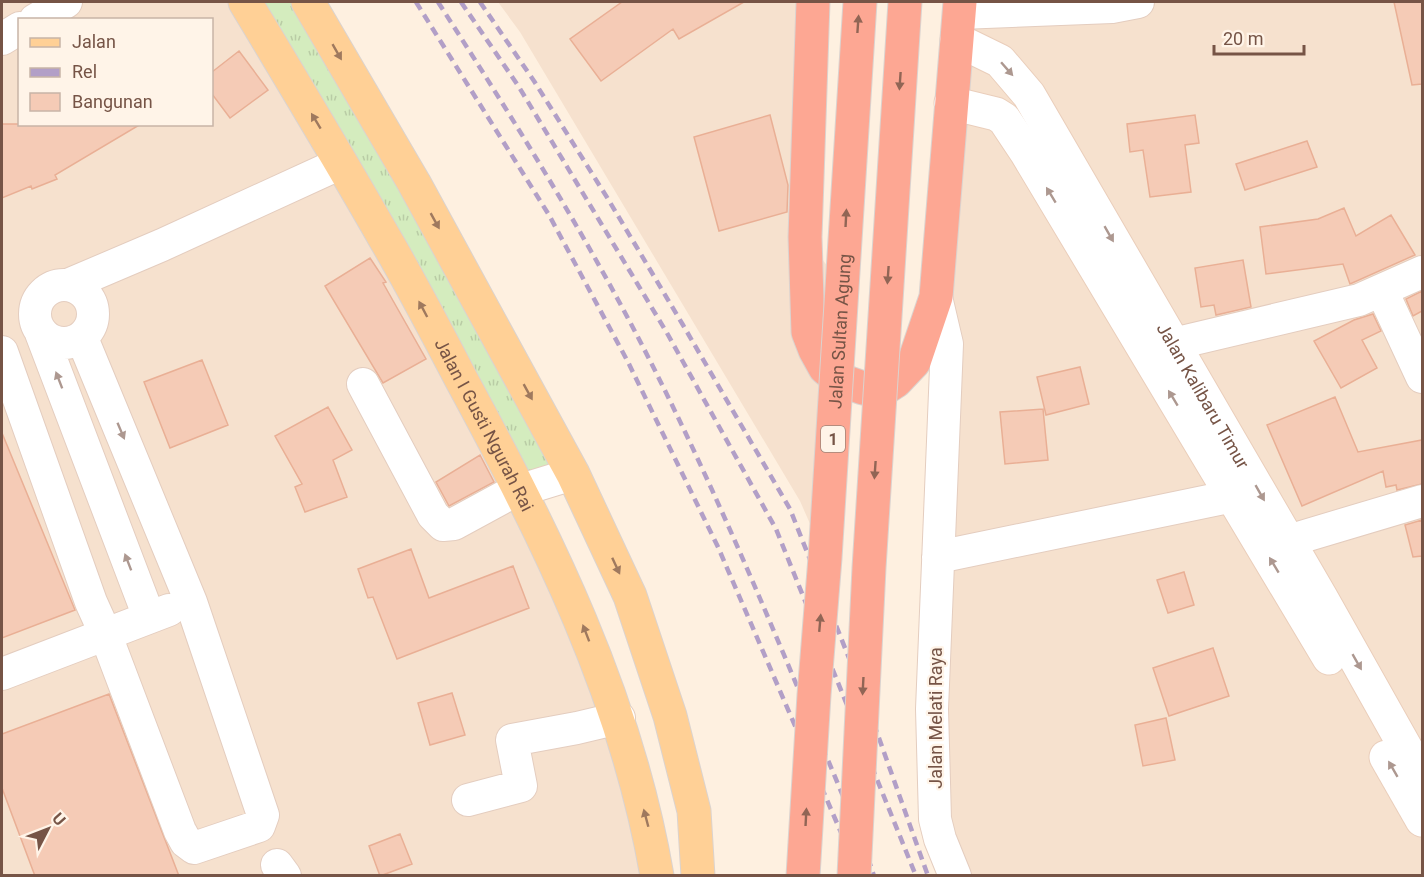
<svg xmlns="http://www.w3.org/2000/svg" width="1424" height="877" font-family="Roboto,sans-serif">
  <defs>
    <pattern id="grass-tufts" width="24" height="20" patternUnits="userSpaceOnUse" patternTransform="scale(1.5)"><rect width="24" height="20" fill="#d4ecbe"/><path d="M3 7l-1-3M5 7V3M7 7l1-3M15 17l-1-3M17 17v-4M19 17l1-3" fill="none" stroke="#b9cca5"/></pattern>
  </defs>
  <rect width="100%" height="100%" fill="#fef0e0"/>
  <path fill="#f6e1ce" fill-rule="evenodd" d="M2 2H245L521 489 657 875 2 876ZM20 20H212V124H20Z
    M498 2H813L805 237 842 285 825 558 800 501 520 32Z
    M980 2H1422V875H955L947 858 945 189Z"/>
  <path fill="url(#grass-tufts)" d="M245 2H308L573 474 521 489Z"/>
  <path fill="#f5cbb6" stroke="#e9af95" stroke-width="1.5" d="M622 2H744L679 39 673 29 601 81 570 39Z
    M1394 2H1422V84L1412 85Z
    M239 51 268 90 230 118 212 94V72Z
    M770 115 788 185 787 212 719 231 694 137Z
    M1195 115 1199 143 1185 145 1191 192 1150 197 1143 150 1130 152 1127 124Z
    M2 124H141L55 175 57 179 32 189 31 186 2 198Z
    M1307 141 1317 167 1245 190 1236 164Z
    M1344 208 1356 236 1391 215 1415 255 1350 284 1343 264 1266 274 1260 227 1318 219Z
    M370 258 386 282 383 283 426 359 383 383 325 286Z
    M1243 260 1251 307 1216 315 1214 305 1201 307 1195 268Z
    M1422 291V311L1413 316 1406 299Z
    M1373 314 1381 331 1362 340 1377 368 1341 388 1314 341 1354 320Z
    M202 360 228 425 170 448 144 382Z
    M1080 367 1089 404 1046 415 1037 377Z
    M1335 397 1358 452 1422 440V484L1397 490 1396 485 1386 487 1383 471 1302 506 1267 425Z
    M328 407 352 450 333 460 347 497 305 512 295 487 302 484 275 436Z
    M1043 409 1048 460 1005 464 1000 412Z
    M2 433 75 610 2 638Z
    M480 455 494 482 449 506 436 482Z
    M1422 520V556L1413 557 1405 525Z
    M411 549 429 598 513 566 529 608 397 659 373 597 368 598 358 569Z
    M1184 572 1194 605 1168 613 1157 580Z
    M1213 648 1229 696 1169 716 1153 668Z
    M452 693 465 735 430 745 418 703Z
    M109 694 179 876H35L2 788V734Z
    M1166 718 1175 760 1143 766 1135 725Z
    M400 834 412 864 380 876 369 846Z"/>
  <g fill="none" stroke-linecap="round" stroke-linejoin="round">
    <g stroke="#e4cdbf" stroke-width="34">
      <path id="street" d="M960 13 1112 7 1138 2
        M35 20 66 2
        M2 39 20 28
        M35 314a29 29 0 1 1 58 0a29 29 0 1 1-58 0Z
        M68 285 162 245 341 163
        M1382 291 1422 377
        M936 297 947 344 932 709 935 819 940 839 955 876
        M41 333 149 617
        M1173 344 1359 300 1422 272
        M2 352 91 602 105 633 180 831 186 842 194 848 259 826 263 815 191 602 82 338
        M363 384 433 515 443 525 454 524 511 493 573 474
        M1288 541 1422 501
        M938 557 1233 496
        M2 674 169 610
        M468 800 521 786 512 740 577 728 619 718
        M277 865 285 876"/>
    </g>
    <g stroke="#eacebb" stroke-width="35">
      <g id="secondary">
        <path id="s1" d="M957 40 1000 61 1029 95 1322 599 1422 777"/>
        <path d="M951 103 996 114 1004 119 1026 152 1329 658"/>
        <path d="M1386 757 1422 820"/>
      </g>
    </g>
    <g stroke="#dbd3cf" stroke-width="35">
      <g id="primary">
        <path id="s2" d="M245 2C292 80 339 158 384 237 411 283 436 331 461 379 547 538 626 695 657 876"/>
        <path d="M308 2 414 183 573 474 630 596 670 716 694 811 698 876"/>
      </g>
    </g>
    <g stroke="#dbd3cf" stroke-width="35">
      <path id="highway" d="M813 2 805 237 808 332 815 350 825 368 838 379 863 388 882 390 896 381 914 362 936 297 960 2"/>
    </g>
    <use href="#street" stroke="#fff" stroke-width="32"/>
    <use href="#secondary" stroke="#fff" stroke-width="33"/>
    <use href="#primary" stroke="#ffd096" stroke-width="33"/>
    <use href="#highway" stroke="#fda793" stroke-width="33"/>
    <path stroke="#b29fc7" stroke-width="4.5" stroke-dasharray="9 6" stroke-linecap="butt" d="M416 2 549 215 628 362 718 547 852 858 857 876
      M438 2C510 114 581 227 642 345 726 508 793 678 864 846L874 876
      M461 2 519 87 667 333 776 529 916 876
      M480 2 534 81 608 199 683 325 790 509 864 696 928 876"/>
    <g stroke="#dbd3cf" stroke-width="35" stroke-linecap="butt">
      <g id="highway-bridge">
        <path id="s3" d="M803 876 814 695 825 558 860 2"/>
        <path d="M854 876 869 568 905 2"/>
      </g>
    </g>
    <use href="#highway-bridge" stroke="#fda793" stroke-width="33"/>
  </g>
  <defs><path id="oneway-solid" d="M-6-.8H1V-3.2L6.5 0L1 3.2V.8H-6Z" transform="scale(1.5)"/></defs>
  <g fill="#916555">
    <use href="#oneway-solid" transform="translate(858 24) rotate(-86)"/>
    <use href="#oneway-solid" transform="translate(900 81) rotate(94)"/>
    <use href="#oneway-solid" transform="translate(846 218) rotate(-87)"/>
    <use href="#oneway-solid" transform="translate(888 275) rotate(94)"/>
    <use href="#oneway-solid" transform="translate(875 470) rotate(94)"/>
    <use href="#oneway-solid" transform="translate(820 623) rotate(-85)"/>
    <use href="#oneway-solid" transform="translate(863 686) rotate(93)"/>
    <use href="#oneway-solid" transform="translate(806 817) rotate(-87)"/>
  </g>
  <g fill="#9f795e">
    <use href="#oneway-solid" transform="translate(337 52) rotate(60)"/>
    <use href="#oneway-solid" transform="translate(316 121) rotate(-121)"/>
    <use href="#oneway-solid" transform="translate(435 221) rotate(61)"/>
    <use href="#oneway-solid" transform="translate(423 309) rotate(-118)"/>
    <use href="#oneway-solid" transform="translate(528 392) rotate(61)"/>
    <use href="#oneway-solid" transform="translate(616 566) rotate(65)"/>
    <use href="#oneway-solid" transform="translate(586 633) rotate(-111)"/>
    <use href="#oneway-solid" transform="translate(646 818) rotate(-105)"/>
  </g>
  <g fill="#ad9890">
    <use href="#oneway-solid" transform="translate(1007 69) rotate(49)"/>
    <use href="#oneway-solid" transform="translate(1051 195) rotate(-121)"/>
    <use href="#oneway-solid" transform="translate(1109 234) rotate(60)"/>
    <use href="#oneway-solid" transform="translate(59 380) rotate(-111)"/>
    <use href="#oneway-solid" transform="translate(1173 398) rotate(-121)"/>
    <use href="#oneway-solid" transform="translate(121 431) rotate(67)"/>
    <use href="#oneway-solid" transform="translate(1260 493) rotate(60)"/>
    <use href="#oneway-solid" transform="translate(128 562) rotate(-111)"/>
    <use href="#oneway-solid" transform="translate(1274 565) rotate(-121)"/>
    <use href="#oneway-solid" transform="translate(1357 662) rotate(60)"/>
    <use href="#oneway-solid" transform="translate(1393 769) rotate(-120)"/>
  </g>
  <g text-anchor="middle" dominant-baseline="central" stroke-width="4.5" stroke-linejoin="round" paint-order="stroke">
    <rect fill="#fff4e8" stroke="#9f8477" stroke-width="1.5" x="821" y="426" width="24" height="26" rx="4.5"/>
    <g font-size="16" font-weight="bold" fill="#765446">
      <text x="833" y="439">1</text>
    </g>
    <g font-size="18" fill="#765446" stroke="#fff4e8">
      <text stroke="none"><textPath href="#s3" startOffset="546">Jalan Sultan Agung</textPath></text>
      <text stroke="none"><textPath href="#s1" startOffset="440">Jalan Kalibaru Timur</textPath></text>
      <text stroke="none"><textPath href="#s2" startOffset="486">Jalan I Gusti Ngurah Rai</textPath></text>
      <text transform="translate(935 718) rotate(-90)">Jalan Melati Raya</text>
    </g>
  </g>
  <rect width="1424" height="877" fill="none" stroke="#765446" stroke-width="6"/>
  <rect x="18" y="18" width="195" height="108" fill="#fff4e8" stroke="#c8b4a7" stroke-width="1.5"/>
  <rect x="30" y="38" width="30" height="9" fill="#ffd096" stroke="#c8b4a7" stroke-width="1.5"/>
  <text x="72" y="48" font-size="18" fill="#765446">Jalan</text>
  <rect x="30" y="68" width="30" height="9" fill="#b29fc7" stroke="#c8b4a7" stroke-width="1.5"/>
  <text x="72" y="78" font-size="18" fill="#765446">Rel</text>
  <rect x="30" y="93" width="30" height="18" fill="#f5cbb6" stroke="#c8b4a7" stroke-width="1.5"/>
  <text x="72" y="108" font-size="18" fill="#765446">Bangunan</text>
  <g transform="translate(48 829) rotate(48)" stroke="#fff4e8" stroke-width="4.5" paint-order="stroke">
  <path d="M0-4.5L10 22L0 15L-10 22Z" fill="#765446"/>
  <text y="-9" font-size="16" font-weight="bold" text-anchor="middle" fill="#765446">U</text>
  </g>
  <path d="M1214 45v9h90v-9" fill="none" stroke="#765446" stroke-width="3"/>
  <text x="1223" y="45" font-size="18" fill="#765446" stroke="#fff4e8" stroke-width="4.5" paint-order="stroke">20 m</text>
</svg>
